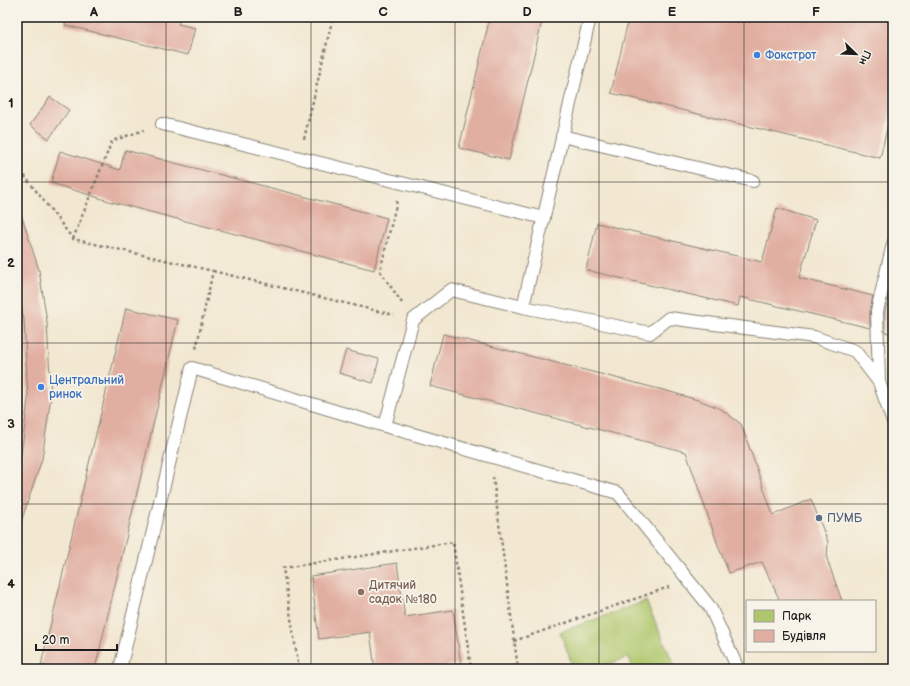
<svg xmlns="http://www.w3.org/2000/svg" width="910" height="686" font-family="'Balsamiq Sans',sans-serif">
  <rect width="100%" height="100%" fill="#f7f3e8"/>
  <filter id="ink" filterUnits="userSpaceOnUse"><feTurbulence type="fractalNoise" baseFrequency=".025" numOctaves="2"/><feDisplacementMap in="SourceGraphic" scale="8" xChannelSelector="R" yChannelSelector="G"/><feConvolveMatrix kernelMatrix="1 2 1 2 8 2 1 2 1" color-interpolation-filters="sRGB"/></filter>
  <filter id="wash" filterUnits="userSpaceOnUse"><feTurbulence type="fractalNoise" baseFrequency=".012" numOctaves="4" result="noise"/><feDisplacementMap in="SourceGraphic" scale="16" xChannelSelector="R" yChannelSelector="G"/><feGaussianBlur stdDeviation="0.9" result="paint"/><feColorMatrix in="noise" values="0 0 0 0 0 0 0 0 0 0 0 0 0 0 0 0 0 1.4 0 .05"/><feComposite in="paint" operator="in"/></filter>
  <g filter="url(#wash)">
    <rect width="100%" height="100%" fill="#f2e7d0"/>
    <path fill="#afc76c" stroke="#667244" d="M646 601 676 669H633L629 657 594 669H574L560 632Z"/>
    <g id="blocks">
      <path fill="#e1afa1" d="M66 17H180L178 24 195 28 188 55 65 25Z
        M490 17H543L509 160 459 148Z
        M629 17H893V103L880 158 611 93Z
        M50 97 69 110 49 139 30 125Z
        M125 150 387 218 374 270 112 202 51 183 60 151 120 170Z
        M777 208 816 220 799 278 873 296 870 311V328L740 297 738 306 586 270 597 223 762 262Z
        M21 214 39 270 47 322 51 396 42 459 21 522 17 521V465L21 456 28 399 24 320 17 287V215Z
        M888 299 893 301V334L885 332V312Z
        M126 308 178 320 95 669H59L41 665Z
        M443 334 667 391 701 401 721 409 741 424 773 515 811 499 828 542 827 559 842 601H780L762 562 729 573 719 548 686 452 430 386Z
        M346 350 379 359 373 383 339 373Z
        M397 563 405 617 453 610 461 664 427 669H375L370 632 319 639 311 576Z"/>
    </g>
  </g>
  <g filter="url(#ink)">
    <use href="#blocks" fill-opacity="0" stroke="#878276" stroke-width="1"/>
    <g fill="none" stroke-linecap="round" stroke-linejoin="round">
      <g stroke="#878276" stroke-width="14">
        <path id="lane" d="M162 124 544 218
          M562 136 753 181
          M523 307 590 17
          M879 382 877 311 893 244
          M385 426 618 493 710 607 738 669
          M120 669 192 368 385 426 413 320 451 290 523 307 650 333 669 318 814 337 855 351 879 382 893 422"/>
      </g>
      <path stroke="#878276" stroke-width="2.5" stroke-dasharray="3 3" stroke-linecap="butt" d="M304 139 333 17
        M17 166 73 239 213 271 196 349
        M397 201 380 271 402 303
        M73 239 112 141 144 130
        M213 271 394 315
        M493 477 518 669
        M514 641 669 587
        M299 669 283 568 453 542 471 669"/>
      <use href="#lane" stroke="#fff" stroke-width="12"/>
    </g>
  </g>
  <path fill="none" stroke="#1c1c1c" stroke-width="1" stroke-opacity="0.55" d="M166 17V669M311 17V669M455 17V669M599 17V669M744 17V669M17 182H893M17 343H893M17 504H893"/>
  <g fill="#3f7fe0" stroke="#f7f3e8" stroke-width="1.5">
    <circle cx="757" cy="55" r="4"/>
    <circle cx="41" cy="387" r="4"/>
  </g>
  <circle fill="#5c6f8a" stroke="#f7f3e8" stroke-width="1.5" cx="819" cy="518" r="4"/>
  <circle fill="#8d6e63" stroke="#f7f3e8" stroke-width="1.5" cx="361" cy="592" r="4"/>
  <g text-anchor="middle" dominant-baseline="central" stroke-width="3.5" stroke-linejoin="round" paint-order="stroke">
    <g font-size="12" fill="#366cbe" stroke="#f7f3e8" text-anchor="start">
      <text x="765" y="55">Фокстрот</text>
      <text x="49" y="380">Центральний<tspan x="49" dy="14">ринок</tspan></text>
    </g>
    <g font-size="12" fill="#4e5e75" stroke="#f7f3e8" text-anchor="start">
      <text x="827" y="518">ПУМБ</text>
    </g>
    <g font-size="12" fill="#785e54" stroke="#f7f3e8" text-anchor="start">
      <text x="369" y="585">Дитячий<tspan x="369" dy="14">садок №180</tspan></text>
    </g>
  </g>
  <rect width="910" height="686" fill="none" stroke="#f7f3e8" stroke-width="44"/>
  <rect x="746" y="600" width="130" height="52" fill="#f7f3e8" stroke="#9f9d96"/>
  <rect x="754" y="610" width="20" height="12" fill="#afc76c" stroke="#9f9d96"/>
  <text x="782" y="620" font-size="12" fill="#1c1c1c">Парк</text>
  <rect x="754" y="630" width="20" height="12" fill="#e1afa1" stroke="#9f9d96"/>
  <text x="782" y="640" font-size="12" fill="#1c1c1c">Будівля</text>
  <g transform="translate(856 54) rotate(113)" stroke="#f7f3e8" stroke-width="3" paint-order="stroke">
  <path d="M0-3L7 15L0 10L-7 15Z" fill="#1c1c1c"/>
  <text y="-6" font-size="11" font-weight="bold" text-anchor="middle" fill="#1c1c1c">Пн</text>
  </g>
  <path d="M36 644v6h81v-6" fill="none" stroke="#1c1c1c" stroke-width="2"/>
  <text x="42" y="644" font-size="12" fill="#1c1c1c" stroke="#f7f3e8" stroke-width="3" paint-order="stroke">20 m</text>
  <rect x="22" y="22" width="866" height="642" fill="none" stroke="#1c1c1c" stroke-width="1.5"/>
  <g font-size="13" text-anchor="middle" font-weight="bold" fill="#1c1c1c">
    <text x="94" y="16">A</text>
    <text x="238" y="16">B</text>
    <text x="383" y="16">C</text>
    <text x="527" y="16">D</text>
    <text x="672" y="16">E</text>
    <text x="816" y="16">F</text>
    <text x="11" y="107">1</text>
    <text x="11" y="267">2</text>
    <text x="11" y="428">3</text>
    <text x="11" y="588">4</text>
  </g>
</svg>
